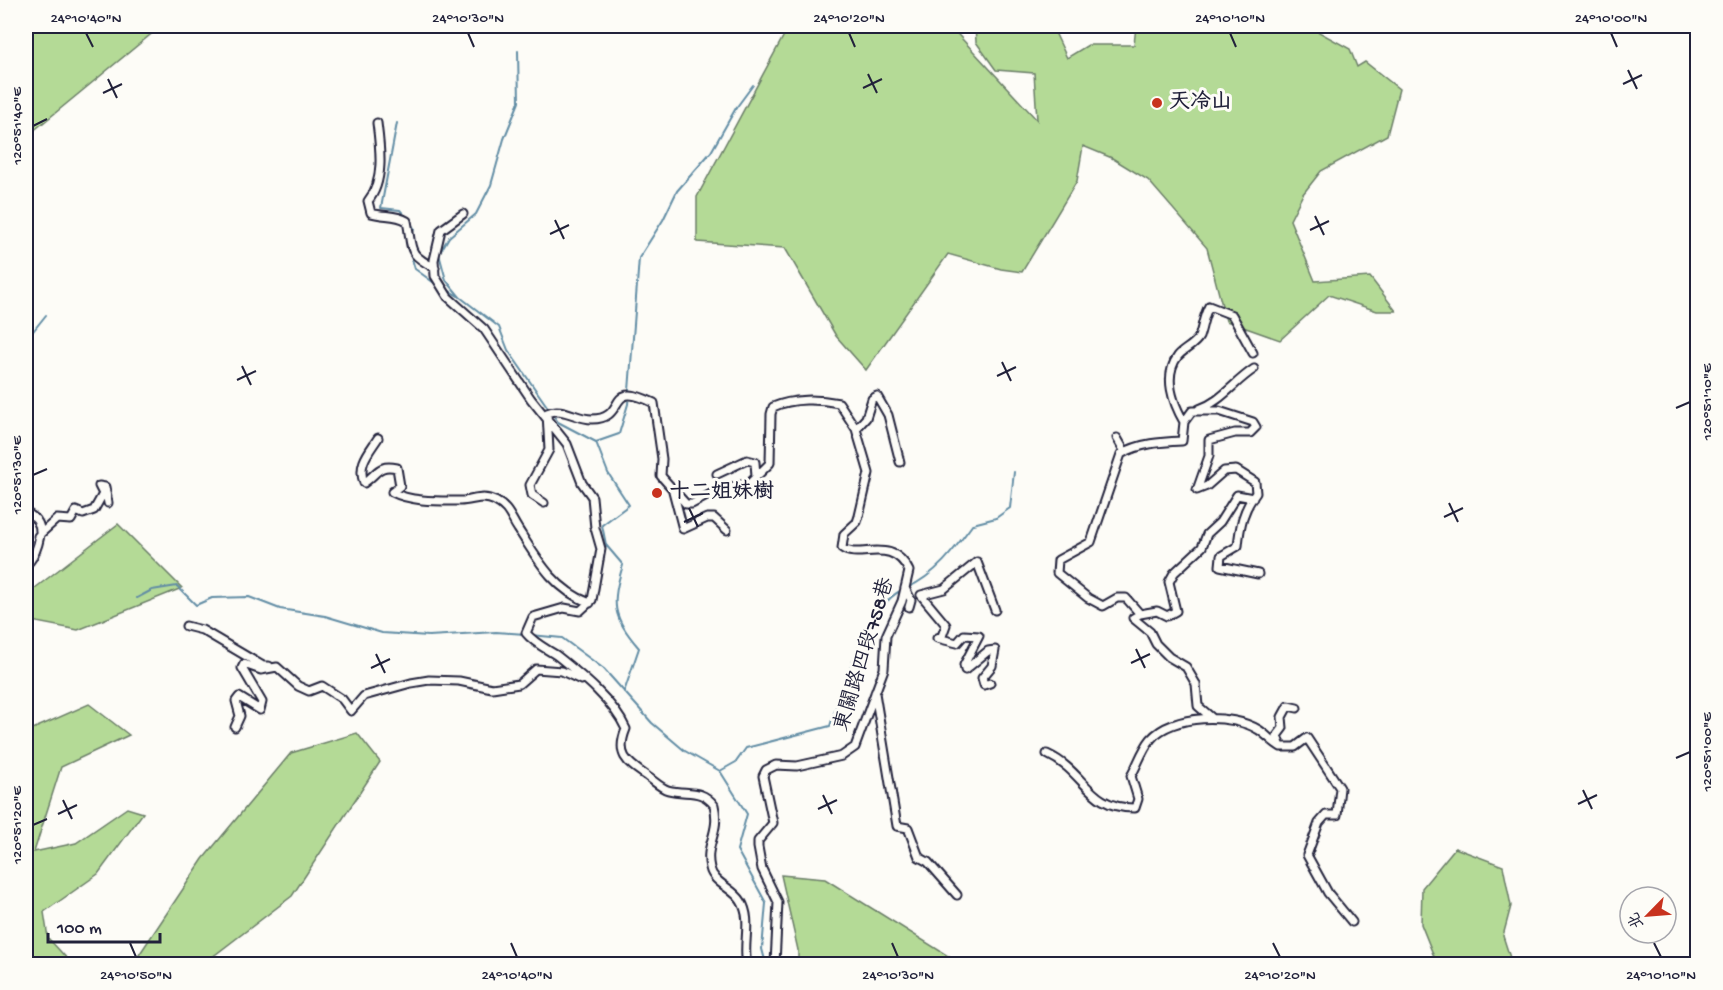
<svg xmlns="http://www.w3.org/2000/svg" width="1723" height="990" font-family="'Gochi Hand','LXGW WenKai TC',sans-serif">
  <rect width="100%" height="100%" fill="#fdfcf7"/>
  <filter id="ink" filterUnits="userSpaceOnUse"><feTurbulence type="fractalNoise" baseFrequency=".0167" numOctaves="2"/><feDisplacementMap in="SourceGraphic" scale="12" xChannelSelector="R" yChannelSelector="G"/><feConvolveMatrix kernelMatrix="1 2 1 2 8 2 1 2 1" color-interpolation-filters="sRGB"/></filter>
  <g filter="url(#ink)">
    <path fill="#b4da96" stroke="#6b7e68" stroke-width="1.5" d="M26 26H161L26 137Z
      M789 26H950L1037 120 1034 73 996 70 976 42 975 26H1052L1067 58 1088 45H1134L1136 26H1324L1317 31 1350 49 1357 67 1365 62 1399 89 1387 135 1321 171 1303 194 1290 220 1315 281 1370 277 1396 311H1377L1329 295 1280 340 1226 321 1207 248 1148 180 1112 158 1083 146 1077 181 1022 272 1001 269 948 254 866 370 836 336 785 248 697 242V197Z
      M118 524 182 588 78 630 26 620V595Z
      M89 704 129 735 61 767 34 852 76 843 127 808 143 813 98 874 44 912 48 938 72 964H26V732Z
      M357 733 380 762 292 896 203 964H102L137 958 203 859 291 753Z
      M1455 848 1503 866 1511 906 1503 936 1512 964H1437L1421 924 1422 888Z
      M781 875 825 879 961 964H798V950Z"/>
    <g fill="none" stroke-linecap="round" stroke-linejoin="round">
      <path stroke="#628da5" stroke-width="2" d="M518 51 519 102 504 139 491 185 476 214 449 237 439 254 446 280 460 297 499 327 508 350 558 422 596 442
        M397 123 381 208 400 210 406 217
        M409 221 414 228 412 238
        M409 249 415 269 437 285
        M448 290 458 296
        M26 340 46 315
        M907 588C937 574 954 550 973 524L996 518 1010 508 1014 472
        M137 598 152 590 177 586 196 605 212 598 249 597 280 609 325 616 382 633 429 636 496 632 525 634
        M531 635 562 638 604 669 652 723 685 751 720 771 747 814 737 850 766 903 762 949 766 964
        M624 692 639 648C612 616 611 605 623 565L606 545 602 525 629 505 608 473 596 442 619 434 628 404 639 258 663 220 677 191 711 152 736 108 753 85
        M720 771 736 762 746 748 830 726C842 690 867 606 902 590"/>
      <g stroke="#22223b" stroke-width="11">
        <path id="minor" d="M377 123C380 147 385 181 368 201L371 213C384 217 396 214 407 221 413 250 406 253 435 268
          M463 214 441 230 434 260 435 276 448 297 484 329 531 399 567 444 582 483 592 497 595 528 601 549 592 600 580 611 564 608 533 617 526 633C534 643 545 648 556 655 581 675 613 700 626 729 615 756 628 763 648 777 654 781 661 788 668 790 687 795 701 788 714 805 721 833 704 844 710 868 713 883 733 888 741 901 753 920 742 944 747 964
          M1199 409C1221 402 1234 382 1254 369
          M1184 422C1173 403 1163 376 1178 356 1184 349 1195 345 1199 337 1203 326 1203 317 1209 306L1232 315 1253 353
          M856 429 866 418 872 399 877 396 888 415 900 462
          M378 438C369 452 357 464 364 483 378 473 378 464 397 468L400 486 392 492C411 502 438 501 460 501 473 501 482 494 495 501 509 508 510 517 518 529 537 559 554 590 590 603
          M1117 438 1125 452
          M717 474 747 460 755 462 756 477
          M26 487V493
          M673 491 683 529 707 518H714L727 530
          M1253 498 1237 495 1220 522 1207 534 1202 547 1174 573 1169 582 1176 611 1167 616 1157 611 1140 614 1126 598H1117L1103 606 1088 598 1057 573 1058 560 1091 542 1121 454C1140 443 1161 442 1182 441L1184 422 1192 411H1219L1253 422 1256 427 1250 433H1235L1209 440V456L1197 490 1207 486 1224 471 1236 470 1255 482 1256 493C1243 510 1240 525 1238 546L1221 556 1220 566 1258 574
          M544 503 532 495 530 485 549 450 547 413C562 406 576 419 592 419 629 419 604 378 654 403L662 459 661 476 686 504H692L718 490 750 483 770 463 771 414 773 407C793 398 819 399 839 403L856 429 869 473 859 516 857 522 844 534 842 548C859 561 892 535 909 571L902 601 886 636 884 669 855 747 842 756 797 766 776 765 766 770 763 776 773 823 758 841V847L762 869 778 902 775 964
          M26 512C29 515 35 517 37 521 45 532 35 558 26 565
          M38 536 57 519 71 520 76 511 83 514 94 510 103 494 99 486 105 487 108 503
          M905 588 911 600 909 607
          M1140 614 1133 618 1150 632 1156 644 1169 657 1186 667 1196 684 1198 706 1212 718
          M186 626 202 630 263 666H269
          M990 683 984 685 982 678 992 666 995 650 988 651 965 670 964 665 979 636 964 635 957 643 937 638 942 636 946 625 921 595 944 589 977 562 995 610
          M875 693 897 826 908 828 919 857 928 862 957 895
          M235 727 240 716 236 701 239 697 260 710 262 702 242 668 244 664 261 670 277 667 298 686 309 691 322 686 342 699 351 711 364 696 411 683 429 680 459 681 492 688 519 684 536 669 562 671 581 680
          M1281 747 1277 736 1283 728 1282 717 1288 706 1297 708
          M1047 754C1086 772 1088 809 1135 808L1138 799 1131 776C1138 764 1142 750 1151 739 1172 714 1232 713 1259 730 1267 735 1273 743 1281 747H1295L1307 738 1340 788 1337 815H1326L1319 823 1307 855 1328 893 1352 922"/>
      </g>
      <use href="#minor" stroke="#fdfcf7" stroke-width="7"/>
    </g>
  </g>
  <path fill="none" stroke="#22223b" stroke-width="2" d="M86 33 93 47M468 33 474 47M849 33 855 47M1230 33 1236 47M1611 33 1617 47M1628 70 1637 89M868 74 877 93M108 79 117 98M1623 84 1642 75M863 88 882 79M103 93 122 84M33 126 47 119M1315 216 1324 235M555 220 564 239M1310 230 1329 221M550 234 569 225M1002 362 1011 381M242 366 251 385M997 376 1016 367M237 380 256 371M1676 408 1690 402M33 475 47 469M1449 503 1458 522M689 508 698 527M1444 517 1463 508M684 522 703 513M1136 649 1145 668M376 654 385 673M1131 663 1150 654M371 668 390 659M1676 758 1690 752M1583 790 1592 809M823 795 832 814M63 800 72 819M1578 804 1597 795M818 809 837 800M58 814 77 805M33 825 47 819M130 943 136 957M511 943 517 957M892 943 898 957M1273 943 1280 957M1654 943 1661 957"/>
  <g fill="#c8321e" stroke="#fdfcf7" stroke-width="2">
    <circle cx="1157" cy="103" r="6"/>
    <circle cx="657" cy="493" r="6"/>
  </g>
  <g text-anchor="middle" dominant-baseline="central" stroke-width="6" stroke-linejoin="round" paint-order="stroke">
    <g font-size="21" font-weight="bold" fill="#22223b" stroke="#fdfcf7" text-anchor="start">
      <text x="1169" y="103">天冷山</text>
      <text x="669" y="493">十二姐妹樹</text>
    </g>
    <g font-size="21" fill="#22223b" stroke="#fdfcf7">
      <text transform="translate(866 655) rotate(-73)">東關路四段758巷</text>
    </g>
  </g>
  <rect width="1723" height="990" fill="none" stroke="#fdfcf7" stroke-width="66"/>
  <g transform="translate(1648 915) rotate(245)"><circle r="28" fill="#fdfcf7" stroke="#a5a5ac" stroke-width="1.5"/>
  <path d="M0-4.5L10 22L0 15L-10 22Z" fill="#c8321e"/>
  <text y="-9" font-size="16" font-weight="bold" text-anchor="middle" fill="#22223b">北</text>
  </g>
  <path d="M48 933v9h112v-9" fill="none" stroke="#22223b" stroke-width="3"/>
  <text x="57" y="933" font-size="18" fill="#22223b" stroke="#fdfcf7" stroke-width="4.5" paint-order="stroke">100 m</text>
  <rect x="33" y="33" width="1657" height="924" fill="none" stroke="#22223b" stroke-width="2"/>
  <g font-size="15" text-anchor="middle" fill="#22223b">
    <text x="86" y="22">24°10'40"N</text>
    <text x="468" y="22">24°10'30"N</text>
    <text x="849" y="22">24°10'20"N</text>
    <text x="1230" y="22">24°10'10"N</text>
    <text x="1611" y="22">24°10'00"N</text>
    <text transform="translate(16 126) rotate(-90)" y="5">120°51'40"E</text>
    <text transform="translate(1706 402) rotate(-90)" y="5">120°51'10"E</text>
    <text transform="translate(16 475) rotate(-90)" y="5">120°51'30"E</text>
    <text transform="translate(1706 752) rotate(-90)" y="5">120°51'00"E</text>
    <text transform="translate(16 825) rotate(-90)" y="5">120°51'20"E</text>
    <text x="136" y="979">24°10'50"N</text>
    <text x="517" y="979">24°10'40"N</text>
    <text x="898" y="979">24°10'30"N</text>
    <text x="1280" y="979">24°10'20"N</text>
    <text x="1661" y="979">24°10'10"N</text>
  </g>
</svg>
